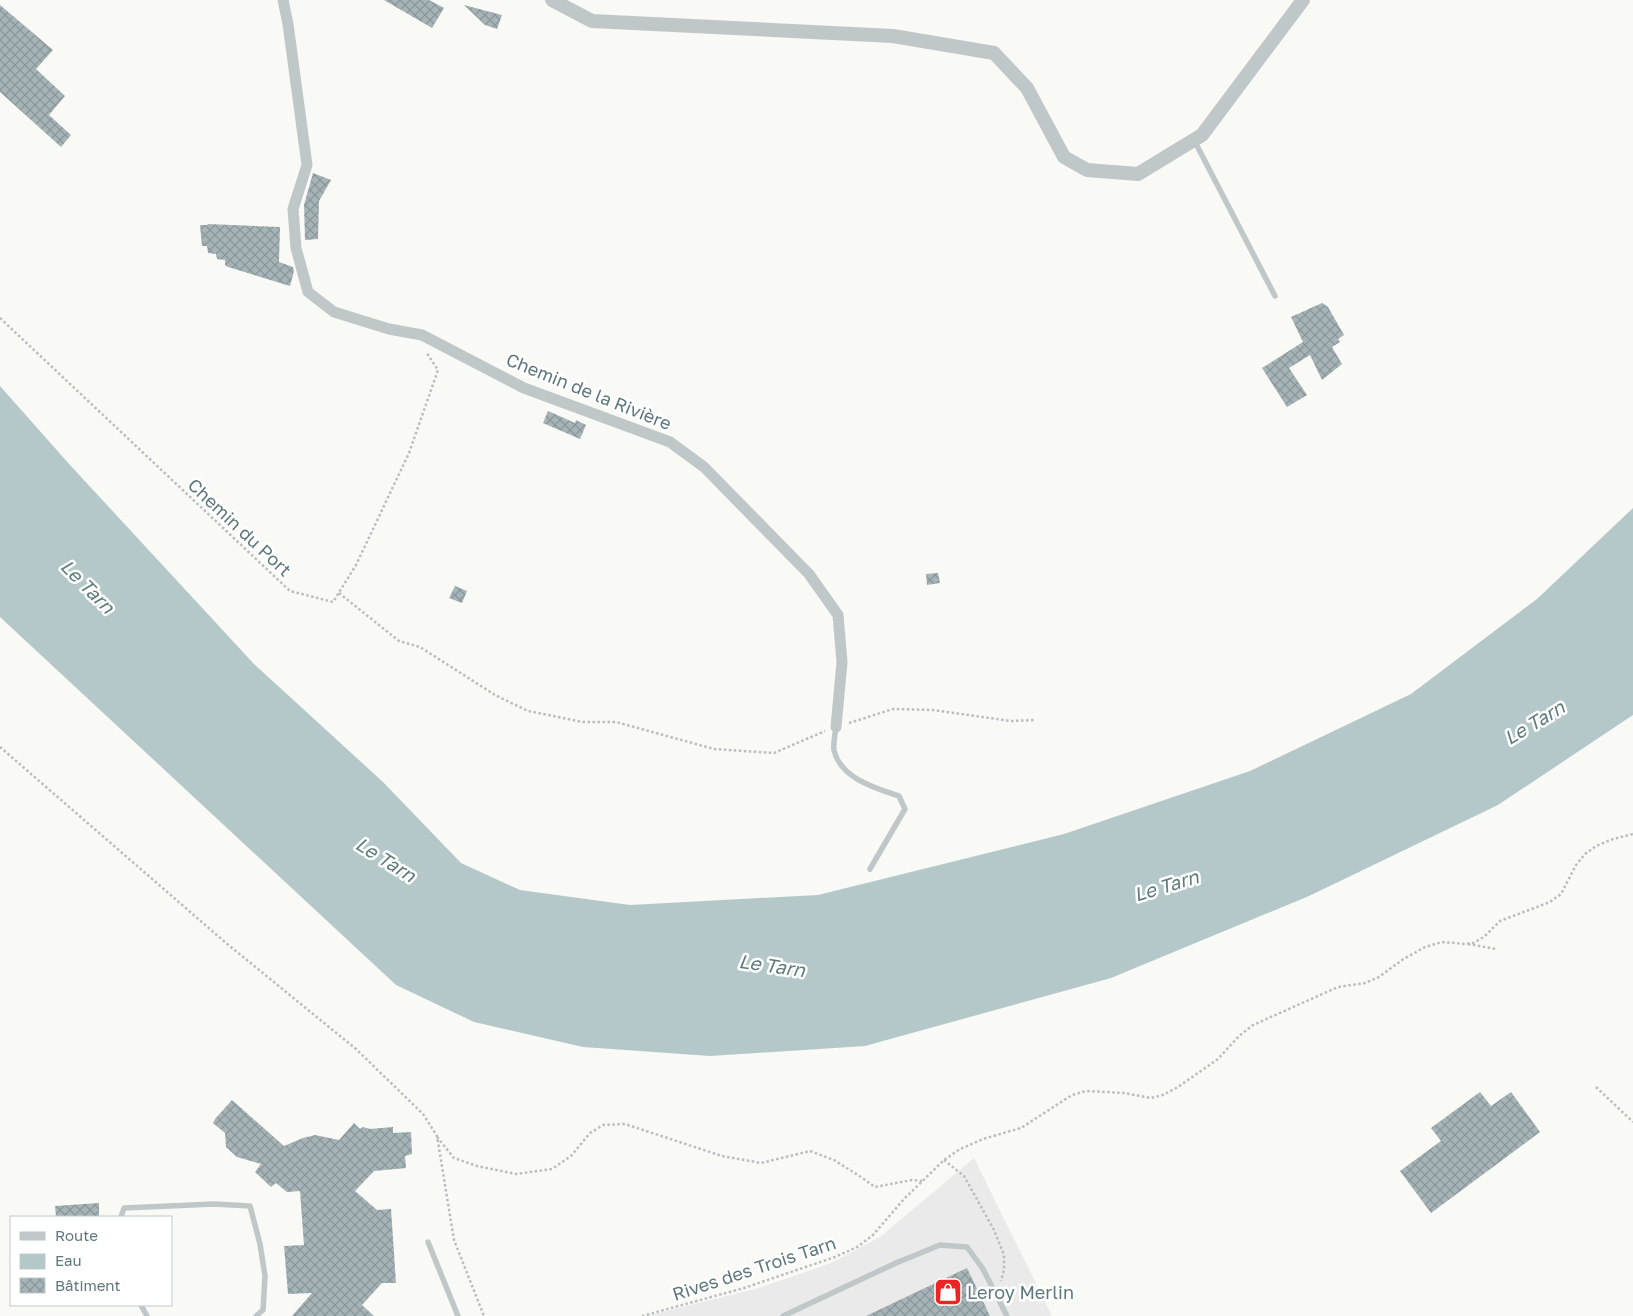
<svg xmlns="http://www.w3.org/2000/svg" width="1633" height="1316" font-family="'Golos Text',sans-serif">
  <defs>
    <pattern id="building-cross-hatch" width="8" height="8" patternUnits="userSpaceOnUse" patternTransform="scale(1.25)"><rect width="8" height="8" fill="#a6b4b7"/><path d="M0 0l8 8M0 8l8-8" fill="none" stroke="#8a979a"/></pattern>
  </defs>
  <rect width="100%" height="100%" fill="#f9f9f6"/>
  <path fill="#eaeaea" d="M974 1158 1052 1316H646L759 1288 831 1263 880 1237Z"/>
  <path fill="#b5c8c9" d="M0 386 70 465 254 664 383 782 461 863 520 890 630 905 818 895 1064 834 1250 771 1411 694 1537 599 1633 508V715L1498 805 1309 896 1111 978 865 1046 710 1056 583 1047 474 1022 396 985 0 617Z"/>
  <path fill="url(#building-cross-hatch)" d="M384 0H429L444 8 432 28Z
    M0 5 53 50 36 69 65 96 49 115 71 135 61 147 0 92Z
    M464 5 502 15 497 29 485 25Z
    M313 173 331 180 319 201 318 239 305 240 304 205Z
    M208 224 280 227 279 262 293 267 294 271 290 286 228 267 225 265V260L217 259 216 254 208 253 207 246H202L200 225H207Z
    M1322 303 1328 307 1344 335 1338 339 1340 342 1332 347 1342 364 1322 380 1310 355 1289 368 1307 395 1287 407 1262 368 1303 342 1291 317Z
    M548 411 575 423 576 420 586 425 580 439 543 423Z
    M938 573 940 583 927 585 926 574Z
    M455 586 467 591 462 603 449 598Z
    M1480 1092 1491 1106 1511 1092 1540 1132 1431 1213 1400 1171 1441 1141 1431 1128Z
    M232 1100 284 1146 303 1138 315 1135 339 1140 354 1123 360 1129 363 1127 370 1129 393 1127V1133L411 1132 412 1154 405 1156 406 1168 374 1171 355 1191 377 1210 391 1209 396 1283H382L362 1305 374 1316H292L312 1293 288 1294 284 1246 304 1245 300 1191 287 1192 276 1183 271 1187 255 1172 261 1164 237 1157 226 1147 225 1133 213 1123 215 1119Z
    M99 1203V1217H56L55 1206Z
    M967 1268 990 1316H866Z"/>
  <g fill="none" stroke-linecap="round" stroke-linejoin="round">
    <path stroke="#b8bec0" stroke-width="2.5" stroke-dasharray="2.5 2.5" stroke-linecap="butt" d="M0 318 290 591 333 602 356 565 409 453 438 370 426 352
      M339 593 399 641 420 647 495 695 528 711 583 722H616L714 749 774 753 825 731
      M849 723 893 709 933 710 1011 721 1036 720
      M0 747 226 943 356 1049 423 1114 437 1136 454 1240 484 1316
      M1468 944 1496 949
      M1596 1087 1633 1122
      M437 1137 454 1158 477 1166 516 1174 552 1169 571 1156 590 1133 603 1125 625 1124 722 1156 761 1163 810 1151 834 1160 861 1177 875 1187 912 1180 922 1181
      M944 1160 964 1176 994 1230 1004 1255V1270L1001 1281
      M642 1316 744 1288 835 1257 857 1247 873 1235 904 1199 944 1160 960 1149 983 1139 1021 1128 1072 1095 1086 1091 1124 1093 1151 1098 1163 1095 1178 1087 1218 1059 1239 1036 1253 1025 1338 987 1365 983 1379 977 1402 960 1425 947 1442 942 1466 944 1473 943 1484 937 1500 921 1550 902 1561 894 1576 865 1585 854 1596 846 1613 839 1633 834"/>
    <path stroke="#bfc7c9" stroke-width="5.5" d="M1194 140 1275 296
      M836 727C835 734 833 744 834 750 840 778 875 788 899 796L905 809 870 869
      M121 1217 124 1208 214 1204 250 1206 260 1244 265 1276 263 1310 256 1316
      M428 1242 458 1316
      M141 1305 147 1316
      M783 1316 896 1263 940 1245 967 1247 983 1269 1007 1316"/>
    <path stroke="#bfc7c9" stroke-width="11" d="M283 0 288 24 307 165 293 209 296 248 308 292 334 312 389 329 422 335 524 388 670 442 704 467 809 574 838 615 842 662 836 727"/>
    <path stroke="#bfc7c9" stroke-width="14" d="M552 0 592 21 893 36 994 53 1027 88 1064 157 1087 170 1138 174 1202 135 1303 0"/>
  </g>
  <defs>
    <g id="shop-square" transform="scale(1.4375)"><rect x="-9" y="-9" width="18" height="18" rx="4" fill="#ed2422" stroke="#fff"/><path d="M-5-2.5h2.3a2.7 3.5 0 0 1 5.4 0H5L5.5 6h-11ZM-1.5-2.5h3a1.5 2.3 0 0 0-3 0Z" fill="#fff"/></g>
  </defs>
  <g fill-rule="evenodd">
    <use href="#shop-square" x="948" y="1292"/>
  </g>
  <g text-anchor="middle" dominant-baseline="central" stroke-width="5" stroke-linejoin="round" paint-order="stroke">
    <g font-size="18" fill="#5e777d" stroke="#fff">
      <text transform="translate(589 391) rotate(22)">Chemin de la Rivière</text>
      <text transform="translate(240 527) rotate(43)">Chemin du Port</text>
      <text transform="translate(754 1268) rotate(-18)">Rives des Trois Tarn</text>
    </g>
    <g font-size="18" fill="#5e777d" stroke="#fff" text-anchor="start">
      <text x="967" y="1292">Leroy Merlin</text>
    </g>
    <g font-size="19" font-style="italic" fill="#5e7c7d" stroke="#fff">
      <text transform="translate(88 586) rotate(45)">Le Tarn</text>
      <text transform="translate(1534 722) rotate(-31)">Le Tarn</text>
      <text transform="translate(386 859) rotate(32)">Le Tarn</text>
      <text transform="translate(1166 885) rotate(-17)">Le Tarn</text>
      <text transform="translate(772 965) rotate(8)">Le Tarn</text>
    </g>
  </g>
  <rect x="10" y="1216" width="162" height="90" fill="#ffffff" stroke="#bfc9cb"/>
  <rect x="20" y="1232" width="25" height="8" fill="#bfc7c9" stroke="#bfc9cb"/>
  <text x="55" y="1241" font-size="15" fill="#5e777d">Route</text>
  <rect x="20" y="1254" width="25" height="15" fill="#b5c8c9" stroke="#bfc9cb"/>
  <text x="55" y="1266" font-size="15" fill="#5e777d">Eau</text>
  <rect x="20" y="1278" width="25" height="15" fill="url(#building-cross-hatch)" stroke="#bfc9cb"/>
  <text x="55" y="1291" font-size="15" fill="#5e777d">Bâtiment</text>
</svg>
